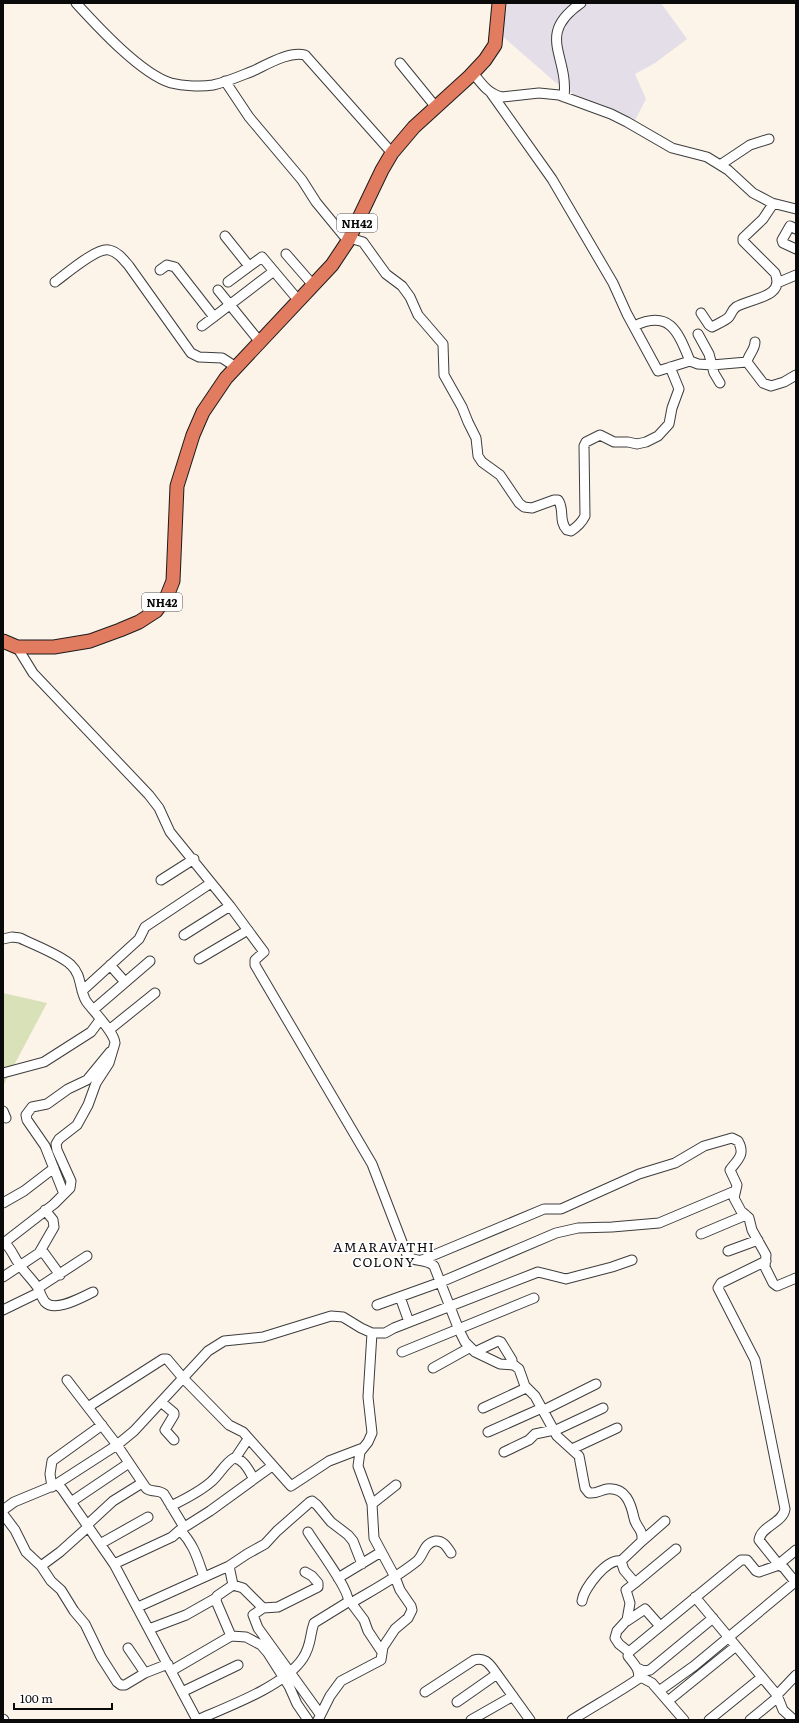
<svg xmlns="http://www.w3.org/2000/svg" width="799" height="1723" font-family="Literata,serif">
  <rect width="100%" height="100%" fill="#fcf3e9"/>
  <path fill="#e4dee8" d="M507 3H573L581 8 589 3H661L687 39 655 63 635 74 646 99 630 130 555 82 499 33 506 12Z"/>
  <path fill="#d8e1b8" d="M3 993 47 1003 3 1086Z"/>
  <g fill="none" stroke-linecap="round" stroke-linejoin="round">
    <g stroke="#3d3d3d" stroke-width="11">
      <path id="minor" d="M76 3C97 26 141 74 171 83 183 86 201 87 213 85 227 82 240 76 253 71 268 64 289 51 305 55L392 153
        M400 63 435 106
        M473 73C481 83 488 94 502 97L539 93 559 95 611 114 627 122 672 148 707 157 728 170 753 193 772 203 796 209
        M225 81 249 117 302 180 316 202 348 241
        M491 93 552 179 613 283 627 314 658 371 690 361 698 364 712 365 747 362 763 383 771 386 784 382 796 375
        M564 97C569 55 535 35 581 3
        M720 165 750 145 769 139
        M796 229 790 226 782 240 783 243 796 249
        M225 236 249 266
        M350 238 363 242 386 274 402 286 410 297 418 315 443 344 444 375 462 407 468 422 476 438 478 456 482 462 500 475 519 503 524 507 532 508 554 500H558C565 509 558 521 567 530L571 531C577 527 582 522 585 516L584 446 586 442 600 435 614 442H628L637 444 646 442 658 436 669 424 672 408 679 389 670 367
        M286 254 313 285
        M160 270 167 265 175 267 214 317
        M55 282C66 274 97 247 109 250 118 252 123 259 129 266L191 353 199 357 222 358 236 367
        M228 282 262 257 299 301
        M777 283 796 275
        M218 290 260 342
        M701 313 709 325 712 327C717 324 725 321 729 317 732 313 732 310 736 307 750 298 786 298 775 273L743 241V238L763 219 773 204
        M202 326 274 271
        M634 326C670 309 678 332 690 361
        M698 334 709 354 714 373 720 383
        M747 362C748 355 755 350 755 342
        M17 647 33 673 149 795 159 808 170 832 230 906 264 952 255 960V965L372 1164 407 1255C414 1263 426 1258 434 1266L459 1330 465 1342 475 1352 500 1364 514 1365 519 1369 525 1386 535 1396 557 1436 579 1456 585 1488 589 1493C596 1494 601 1490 607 1489 626 1487 631 1504 634 1518 636 1528 643 1528 642 1541L621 1561 624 1570 635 1583 626 1590 630 1603 627 1620 617 1631 615 1638 619 1644 629 1652
        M161 880 194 859
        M184 935 230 906
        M3 939 12 937 20 938C34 945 61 955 71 965 82 975 79 989 86 1001 94 1012 114 1032 115 1043L109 1063 96 1083 88 1105 77 1125 59 1139 56 1144 57 1150 71 1181 70 1188 54 1204 5 1242
        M199 959 248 930
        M110 965 125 982
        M82 991 139 939 145 927 211 883
        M93 1010 150 961
        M109 1030 155 993
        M3 1073 44 1062 91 1032 100 1020
        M3 1111 6 1118
        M64 1194 45 1146 27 1120 26 1115 32 1107 47 1104 68 1089 87 1080 110 1052
        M3 1203 24 1191 54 1168
        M701 1234 746 1215
        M3 1242C10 1246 13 1255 17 1261 23 1271 32 1279 38 1288 40 1293 42 1298 45 1302 55 1313 82 1297 93 1292
        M728 1251 758 1240
        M39 1253 54 1227 53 1220 45 1210
        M422 1260 544 1209H561L639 1174 675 1163 704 1146 732 1138 738 1141C746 1155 737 1160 730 1170L737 1185 734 1198 741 1211 749 1218 752 1230 766 1255 765 1267 773 1283 777 1286 796 1278
        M766 1261 721 1283 718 1288 755 1360 785 1509C783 1523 761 1526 759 1540L779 1565
        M3 1277 39 1253H44L60 1275
        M38 1288 87 1256
        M400 1297 409 1322
        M377 1305 441 1282 556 1233 578 1228 612 1227 659 1223 735 1191
        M3 1310 40 1292
        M402 1352 534 1298
        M475 1352 498 1341 501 1342 512 1360V1365
        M433 1368 469 1348
        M67 1380 117 1445 146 1488C151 1493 158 1489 164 1494L184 1527
        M161 1402 174 1413V1415L165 1430 174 1440
        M88 1407 163 1359H167L183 1378 229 1425 243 1432 291 1486 329 1461 363 1448
        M483 1408 526 1388
        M544 1410 596 1384
        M554 1431 603 1408
        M488 1432 542 1408
        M572 1449 617 1428
        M504 1452 529 1440 535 1434 554 1430
        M236 1457 248 1439
        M55 1485 117 1445 134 1431 208 1351 224 1341 263 1337 331 1316 343 1317 361 1328 372 1333
        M52 1487 50 1474 52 1461 102 1425
        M71 1502 129 1463
        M372 1504 396 1485
        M171 1506C185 1499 200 1492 212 1481 220 1474 225 1463 234 1458 244 1459 249 1471 254 1479
        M3 1510 14 1502 55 1485H58L62 1489 114 1564 197 1720
        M3 1514 15 1530 26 1552 41 1566 51 1581 61 1590 74 1611 85 1624 101 1657 117 1682 121 1685H125L145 1673 168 1664
        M87 1525 113 1501 142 1483
        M180 1530C195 1546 197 1558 204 1577
        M642 1541 665 1521
        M100 1544 148 1517
        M114 1564 172 1537 180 1530 210 1511 272 1466
        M779 1564 796 1550
        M41 1566 60 1552 88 1527
        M338 1578 381 1552
        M635 1583 676 1549
        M233 1585 243 1588 263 1608 278 1607 318 1587V1583L312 1576 305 1572
        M695 1597 777 1695 783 1710 794 1720
        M349 1600 364 1620 368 1631 382 1652
        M582 1601C584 1588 607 1558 621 1561
        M351 1603C373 1590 396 1578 417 1561 424 1555 423 1544 435 1541 443 1540 447 1547 451 1553
        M138 1607 229 1566
        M263 1608 253 1615 258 1628 320 1714
        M627 1621 645 1609 660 1626
        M149 1629 186 1615 216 1598
        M231 1636 216 1601 217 1596 233 1585 229 1566 247 1554 265 1544 277 1531 310 1502 312 1501 317 1505 331 1522 348 1535 353 1541 362 1564
        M128 1648 145 1673
        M637 1668 644 1671 650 1670 713 1618
        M171 1671 231 1636 246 1637 261 1645 268 1653 289 1686 297 1704 308 1720
        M639 1676 652 1683 684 1720
        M659 1691 694 1666 795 1582
        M182 1692 238 1665
        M425 1692 474 1660C484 1657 489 1663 494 1670L530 1720
        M777 1695 796 1675
        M668 1701 736 1646
        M457 1702 497 1674
        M3 1719 4 1720
        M197 1720C227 1707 285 1686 303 1658 312 1644 309 1637 314 1623L348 1602C351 1591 315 1544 308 1532
        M318 1720 330 1696 341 1681 381 1660 383 1647 395 1629 408 1618 412 1610 411 1606 400 1590 395 1577 374 1538 372 1504 358 1466 360 1452 368 1442 372 1433 368 1397 372 1333H385L394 1328 538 1272 566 1279 612 1267 632 1260
        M471 1720 513 1696
        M572 1720C594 1706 616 1694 638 1679 641 1670 633 1663 628 1656L629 1652 741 1560H747L756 1571 759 1572 779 1565 784 1568 796 1583
        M709 1720 762 1677
        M750 1720 778 1697"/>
    </g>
    <g stroke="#1b1b1b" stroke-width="15">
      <path id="highway" d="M3 641 17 647H54L90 641 120 630 139 622 156 611 167 596 173 581 177 486 193 435 203 412 226 378 332 265 348 241 382 170 392 153 414 127 470 76 485 60 495 45 499 3"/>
    </g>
    <use href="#minor" stroke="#fff" stroke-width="9"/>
    <use href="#highway" stroke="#e27c61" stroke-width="13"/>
  </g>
  <g text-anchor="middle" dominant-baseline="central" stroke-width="4" stroke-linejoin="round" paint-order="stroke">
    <g fill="#fff" stroke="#545454" stroke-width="1">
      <rect x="337" y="214" width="40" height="18" rx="3"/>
      <rect x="142" y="593" width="40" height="18" rx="3"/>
    </g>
    <g font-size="11" font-weight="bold" fill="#0a0a0a">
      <text x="357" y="223">NH42</text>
      <text x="162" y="602">NH42</text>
    </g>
    <g font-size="13" letter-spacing="1" fill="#0a0a0a" stroke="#fff">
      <text x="384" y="1246">AMARAVATHI<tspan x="384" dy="15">COLONY</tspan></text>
    </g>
  </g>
  <rect width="799" height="1723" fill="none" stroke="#0a0a0a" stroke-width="8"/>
  <path d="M14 1703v6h98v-6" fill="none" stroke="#0a0a0a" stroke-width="2"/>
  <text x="20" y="1703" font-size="12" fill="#0a0a0a" stroke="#ffffff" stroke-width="3" paint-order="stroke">100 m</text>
</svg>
